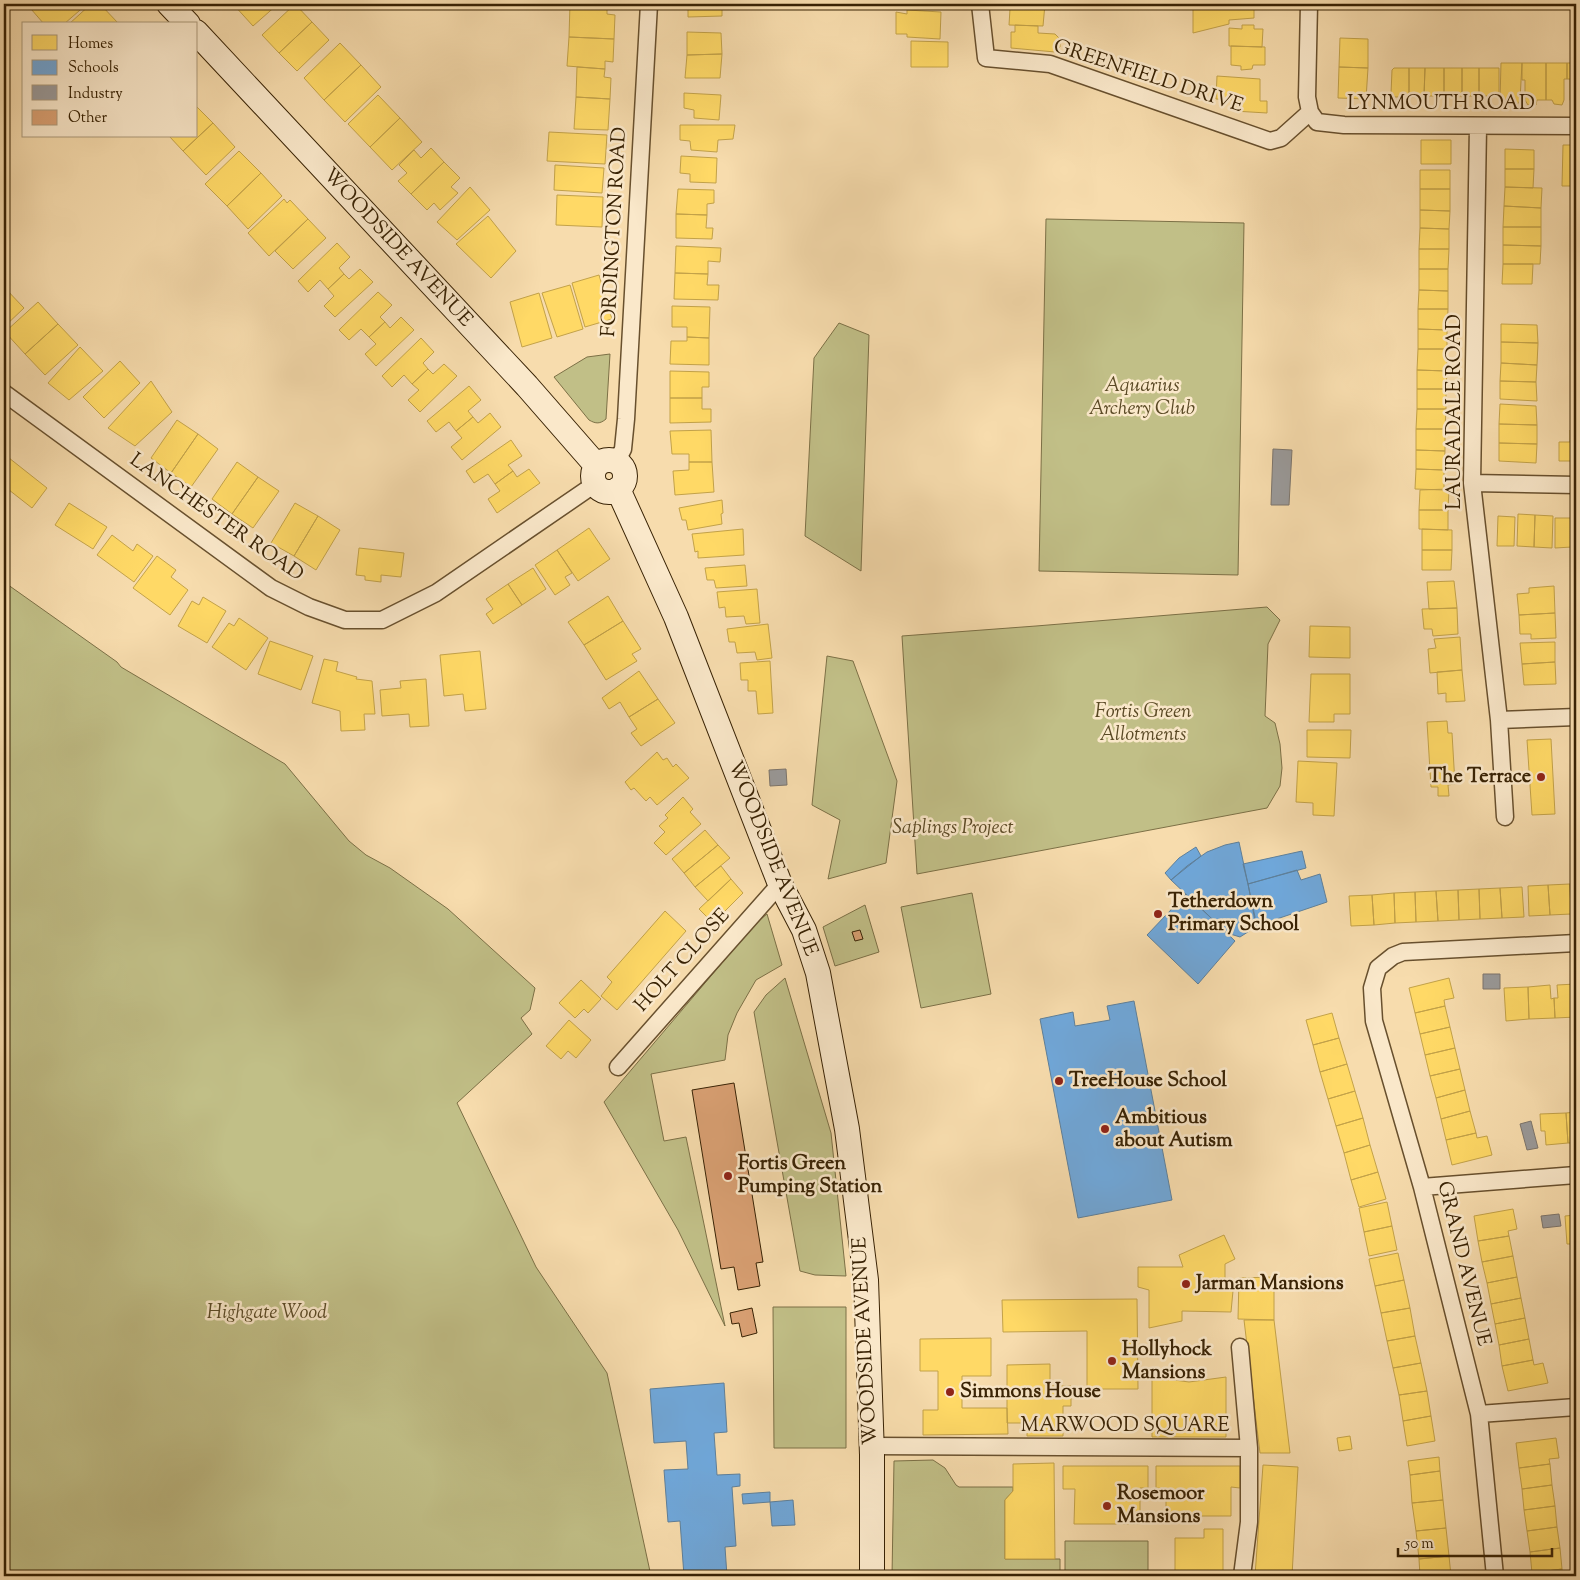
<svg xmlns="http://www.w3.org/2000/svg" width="1580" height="1580" font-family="'Sorts Mill Goudy',serif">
  <rect width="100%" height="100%" fill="#f7dcad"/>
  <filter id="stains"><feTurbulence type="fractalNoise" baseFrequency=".004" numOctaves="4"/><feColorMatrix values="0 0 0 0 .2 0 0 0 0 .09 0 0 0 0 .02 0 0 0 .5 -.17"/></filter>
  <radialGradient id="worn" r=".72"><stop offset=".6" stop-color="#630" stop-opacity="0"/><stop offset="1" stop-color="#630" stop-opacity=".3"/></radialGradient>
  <path fill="#c1bf87" stroke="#7c7046" d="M1046 219 1244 223 1238 575 1039 571Z
    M839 323 869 335 861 571 805 536 814 358Z
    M610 354 606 419C600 424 596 424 589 420L554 377 587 357Z
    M4 582 117 662 121 667 285 764 349 841 366 855 390 868 448 909 535 988 530 1010 521 1018 532 1034 457 1103 536 1267 607 1373 651 1576H4Z
    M1267 607 1280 620 1268 644 1265 716 1275 723 1280 744 1282 768 1280 786 1267 808 917 874 902 636 1036 626Z
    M827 656 853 661 897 781 886 863 828 879 840 820 812 805Z
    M972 893 991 994 921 1008 901 907Z
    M865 905 879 952 835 966 823 927Z
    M767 914 782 965 756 980 737 1013 728 1035 725 1060 651 1074 664 1141 686 1137 725 1326 678 1230 604 1102 755 924Z
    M785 978 831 1133 846 1276 815 1275 800 1271 754 1012 766 995Z
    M773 1307H846V1448H774Z
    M933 1460 945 1468 956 1485 959 1487H1013V1491L1005 1500V1559H1060V1576H892L894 1461Z
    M1065 1541H1148V1576H1065Z"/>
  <path fill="#ffd966" stroke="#c3a249" d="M37 4H87L64 24H44L31 9Z
    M91 4H100L118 23 69 24Z
    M233 4H278L253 26Z
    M295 4 312 22 279 53 262 35Z
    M570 4 607 5V14L615 15 614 39 569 37Z
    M688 4H722V16L688 17Z
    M900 4H933V5H900Z
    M1013 4H1045L1043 26 1009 25 1010 9H1013Z
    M1219 4H1254V18L1229 20V24L1193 33V6L1219 5Z
    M907 10 941 12 940 39 907 37V34H896V12L907 14Z
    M312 22 329 40 297 71 279 53Z
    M1015 25 1038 26V33L1055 34 1060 39V47L1055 52 1011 48V32H1015Z
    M1242 25H1254V29H1263L1262 47 1229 46V28L1242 29Z
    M687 32 721 33 722 54 687 55Z
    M569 37 614 39 613 62 605 61V69L567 66Z
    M1340 38 1368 39V68L1339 67Z
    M911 41 948 42V67H911Z
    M340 43 361 65 324 100 304 78Z
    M1231 46 1265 47V65H1253L1252 69 1241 70V66L1231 65Z
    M722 54 720 78H685L687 55Z
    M1501 63H1522L1520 100 1517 105H1511L1508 100H1500Z
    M1522 63H1546V100H1537L1536 105H1528L1525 100V80H1522Z
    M1546 63H1567V79H1564V100L1562 105 1554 104 1552 100H1546Z
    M1567 63H1576V104H1573L1570 100V79H1567Z
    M361 65 381 87 345 122 324 100Z
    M577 67 605 69 604 77 611 78 610 99 576 97Z
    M1339 67 1368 68 1366 99 1338 98Z
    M1394 68H1409V97H1393L1391 94 1392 70Z
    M1409 68H1425L1424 96 1409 97Z
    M1425 68H1444V96H1424Z
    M1444 68H1462V96H1444Z
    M1462 68H1479V96H1462Z
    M1479 68H1499V96H1479Z
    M1217 76 1260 79V101H1267V113L1234 111V100L1216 99Z
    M684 93 721 95 719 120 694 118V110L684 108Z
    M378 95 400 118 370 147 348 124Z
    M576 97 610 99 608 130 574 129Z
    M196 106 213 123 183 151 169 136H196Z
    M400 118 422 142 392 170 370 147Z
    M213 123 235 147 206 175 183 151Z
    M680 125H735L733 139 718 140 717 152 691 150 690 141 680 140Z
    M549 132 607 135 605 164 547 161Z
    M1421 140H1451V164H1421Z
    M1563 145H1576V186H1562Z
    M431 148 444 162 411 194 398 181 407 173 399 165 414 150 421 158Z
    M1505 149 1534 150V169H1505Z
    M239 151 261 173 227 206 205 184Z
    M681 156 717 158 716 183 690 182V174L680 173Z
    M444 162 460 178 451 187 458 193 440 210 434 203 427 210 411 194Z
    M555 165 604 168 602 193 554 190Z
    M1505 169H1534L1533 188 1505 187Z
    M1420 170H1450V189H1420Z
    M261 173 282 196 248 229 227 206Z
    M470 187 490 210 457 240 437 222Z
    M1505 187 1542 188 1541 208 1504 206Z
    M678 189 714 190V203L707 204V215L676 214Z
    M1420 189H1450V211L1420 210Z
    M557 195 603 197 602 227 556 225Z
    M284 199 287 203 290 200 308 219 269 256 248 233Z
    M1504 206 1541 208V227H1503Z
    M1420 210 1450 211 1449 229 1420 228Z
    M676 214 707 215 706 228H713L712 239 676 238Z
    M488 216 516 251 491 278 456 244Z
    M308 219 326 238 293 269 275 251Z
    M1503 227H1541V246L1503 245Z
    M1420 228 1449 229V249H1419Z
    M337 243 350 257 339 268 344 274 328 289 320 280 308 292 298 281Z
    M1503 245 1541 246 1540 264H1503Z
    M676 246 721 248 720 262 708 261V274L675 273Z
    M1419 249H1449L1448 269H1419Z
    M1503 264H1533L1532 284H1502Z
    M360 269 373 282 335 317 324 306 334 296 328 289 344 274 349 279Z
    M1419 269H1448V291L1419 290Z
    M675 273 708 274 707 285H719L718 300 674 299Z
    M599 275 612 319 585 327 572 283Z
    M570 285 583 329 557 337 542 293Z
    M4 287 24 308 4 327Z
    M1419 290 1448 291V309H1418Z
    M378 292 392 305 380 317 385 322 369 337 361 329 349 340 339 330Z
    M539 293 552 338 522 347 510 302Z
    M38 302 58 324 25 354 5 332Z
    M672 306 710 307 709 338 687 337V327H672Z
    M1418 309H1448L1447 330 1418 329Z
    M401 317 414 330 376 366 365 354 376 344 369 337 385 322 390 328Z
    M58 324 78 345 45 375 25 354Z
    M1501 324 1537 325 1538 343 1501 342Z
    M1418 329 1447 330V349H1418Z
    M687 337 709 338V365L670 364 671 341H687Z
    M421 338 434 352 423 363 428 369 412 384 404 375 392 387 382 376Z
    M1501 342 1538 343 1537 365 1501 363Z
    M80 347 103 371 69 400 48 383Z
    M1418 349H1447V371L1417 370Z
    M120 361 140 383 104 418 83 397Z
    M1501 363 1537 365 1536 382 1500 381Z
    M444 364 457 376 420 412 408 400 419 390 412 384 428 369 433 374Z
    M1417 370 1447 371 1446 389H1417Z
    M670 371 709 372V387H702V398H670Z
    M151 381 172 412 135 446 108 428Z
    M1500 381 1536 382 1537 401 1500 399Z
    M469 386 481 400 468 411 473 417 456 431 449 422 436 432 427 421Z
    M1417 389H1446V409H1417Z
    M670 398H702V409H711V422L670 423Z
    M1500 404 1536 406 1537 425 1499 424Z
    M1417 409H1446L1445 429H1416Z
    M490 413 501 427 462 460 451 447 462 438 456 431 473 417 478 423Z
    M177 420 198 434 171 473 151 458Z
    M1499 424 1537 425V444L1499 443Z
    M1416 429H1445V451L1416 450Z
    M711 430 712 462H689V454H672L670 431Z
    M1570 430H1576V461H1559V442H1570Z
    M198 434 218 449 191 487 171 473Z
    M511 440 522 456 508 465 513 471 495 484 488 474 474 483 466 471Z
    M1499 443 1537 444 1536 463 1499 461Z
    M1416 450 1445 451 1444 470 1416 469Z
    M4 454 47 488 32 508 4 486Z
    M237 462 258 477 232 514 212 499Z
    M689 462H712L714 492 675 495 673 471 689 470Z
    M529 469 540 483 497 513 488 499 500 491 495 484 513 471 517 477Z
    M1416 469 1444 470V490L1415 489Z
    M258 477 279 491 253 528 232 514Z
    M1449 489 1448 510H1419L1420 490Z
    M722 500 723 513 721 514 722 524 688 530 686 520H682L679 508Z
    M69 503 107 527 93 549 55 525Z
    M295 503 318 516 294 556 271 543Z
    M1419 510H1448V530L1419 529Z
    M1518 514 1535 515 1534 547 1517 546Z
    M1535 515 1553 516 1552 548 1534 547Z
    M318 516 340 530 316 570 294 556Z
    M1498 516 1515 517 1514 546H1497Z
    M1555 518H1574L1572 547 1555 548Z
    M1574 518H1576V547H1572Z
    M589 528 610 559 578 581 557 550Z
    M743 529 744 555 698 558V551L695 552 692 534Z
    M1422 529 1452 530V550H1422Z
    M112 535 133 551 137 544 153 556 134 582 97 555Z
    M359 548 404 553 401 577 381 575V582L365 580V576L356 575Z
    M557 550 572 573 565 577 570 585 555 595 535 565Z
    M1422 550H1452L1451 570H1422Z
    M157 556 176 570 171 577 188 590 170 615 133 588Z
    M745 565 747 586 716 588 714 580H707L705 568Z
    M533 568 546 589 522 605 508 584Z
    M1454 581 1457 608 1429 609 1427 582Z
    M508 584 522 605 493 624 486 614 493 609 486 599Z
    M1554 586 1555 613 1519 615 1517 594 1529 593V588Z
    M757 589 760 623 746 624 744 616 726 617 725 607 719 608 717 592Z
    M608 596 623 621 584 645 568 622Z
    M203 597 226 611 207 643 178 626 192 601 199 605Z
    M1457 608 1458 634 1433 636 1432 629H1424L1422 609Z
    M1555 613 1556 638 1531 639V634H1520L1519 615Z
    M239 618 268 638 246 670 212 647 229 623 234 626Z
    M623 621 641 649 632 654 637 661 606 680 584 645Z
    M768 624 772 658 757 660 755 652 737 653 735 642H729L727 629Z
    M1310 626 1350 627V658L1309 657Z
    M1460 637 1462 670 1430 673 1428 649 1436 648 1434 639Z
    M270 641 313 656 301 690 258 674Z
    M1555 642V662L1522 664 1520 643Z
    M480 651 486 709 465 711 463 694 444 696 440 655Z
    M324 659 338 662 336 671 357 677 356 679 372 681 375 714H364L365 730 341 731 340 711 312 703Z
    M770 661 773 713 758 714 756 691H748V680H741L740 663Z
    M1555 662 1556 684 1524 685 1522 664Z
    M1462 670 1465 701 1446 702V693L1438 694 1437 672Z
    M639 671 658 699 629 717 620 702 609 709 602 698Z
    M1311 674H1350V714H1334V722H1309Z
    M426 679 429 726 410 727 409 714 382 716 380 690 401 688 400 681Z
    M658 699 675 723 641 746 631 733 637 729 629 717Z
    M1447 721 1448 733H1452L1455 784 1448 785 1449 796H1438V787H1431L1427 722Z
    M1307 730H1351L1350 758 1307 757Z
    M1551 739 1555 814 1532 815 1527 740Z
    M657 752 663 760 667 758 673 767 676 764 689 778 657 805 650 797 646 801 634 788 631 790 625 782Z
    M1298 761 1337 763 1334 816 1313 815V803L1296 802Z
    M683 797 693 809 690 812 701 824 666 855 654 843 665 832 659 826 668 818 665 815Z
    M705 830 718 845 684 873 672 859Z
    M718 845 730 858 695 887 684 873Z
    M721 866 731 879 708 901 695 887Z
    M731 879 743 893 713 923 699 909Z
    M1570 884H1576V914H1571Z
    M1570 884 1571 914 1550 915 1548 885Z
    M1548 885 1550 915 1529 916 1528 886Z
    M1522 887 1524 917 1502 918 1500 888Z
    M1500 888 1502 918 1480 919 1479 889Z
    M1479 889 1480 919 1459 920 1458 890Z
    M1458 890 1459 920 1438 921 1436 891Z
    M1436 891 1438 921 1416 922 1415 892Z
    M1415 892 1416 922 1395 923 1394 893Z
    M1394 893 1395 923 1374 925 1372 895Z
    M1372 895 1374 925 1351 926 1349 896Z
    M665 911 686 931 617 1010 601 996 612 982 607 977Z
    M1449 978 1454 998 1444 1000 1445 1006 1415 1013 1409 988Z
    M581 980 601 999 588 1013 584 1009 575 1018 559 1003Z
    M1576 984V1017L1555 1018 1554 998H1558L1557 985Z
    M1550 985 1551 999 1554 998 1555 1018 1529 1019 1528 987Z
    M1528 987 1529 1019 1506 1021 1504 988Z
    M1445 1006 1450 1027 1420 1034 1415 1013Z
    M1332 1013 1339 1038 1313 1045 1306 1020Z
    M569 1020 591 1040 576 1058 568 1051 561 1059 546 1046Z
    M1450 1027 1455 1048 1425 1055 1420 1034Z
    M1339 1038 1347 1064 1320 1072 1313 1045Z
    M1455 1048 1460 1069 1430 1076 1425 1055Z
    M1347 1064 1355 1091 1328 1099 1320 1072Z
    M1460 1069 1465 1090 1436 1098 1430 1076Z
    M1465 1090 1470 1111 1441 1119 1436 1098Z
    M1355 1091 1363 1118 1336 1126 1328 1099Z
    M1470 1111 1476 1133 1446 1140 1441 1119Z
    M1576 1112V1143H1568L1566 1113Z
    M1566 1113 1568 1143 1546 1145 1545 1131H1541L1540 1114Z
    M1363 1118 1370 1145 1344 1153 1336 1126Z
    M1476 1133 1477 1138 1487 1136 1492 1155 1452 1165 1446 1140Z
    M1370 1145 1378 1172 1351 1180 1344 1153Z
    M1378 1172 1386 1199 1359 1207 1351 1180Z
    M1387 1202 1392 1226 1364 1232 1359 1208Z
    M1513 1209 1517 1229 1508 1231 1509 1236 1478 1241 1474 1216Z
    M1576 1215V1244H1567L1565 1216Z
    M1392 1226 1397 1250 1369 1256 1364 1232Z
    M1224 1235 1235 1259 1225 1264V1280H1234L1231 1312 1182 1311V1321L1149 1328V1290L1138 1287V1267H1183L1179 1255Z
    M1509 1236 1513 1256 1482 1262 1478 1241Z
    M1398 1253 1404 1280 1375 1286 1369 1259Z
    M1513 1256 1517 1277 1487 1283 1482 1262Z
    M1274 1277V1320L1238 1319 1239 1278Z
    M1517 1277 1521 1298 1491 1304 1487 1283Z
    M1404 1280 1410 1308 1381 1313 1375 1286Z
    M1521 1298 1525 1318 1495 1324 1491 1304Z
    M1137 1299 1138 1389H1087V1331L1003 1332 1002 1300Z
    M1410 1308 1415 1336 1387 1341 1381 1313Z
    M1525 1318 1529 1339 1499 1345 1495 1324Z
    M1244 1320H1274L1290 1453H1260Z
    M1415 1336 1421 1363 1393 1368 1387 1341Z
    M991 1338V1376H962V1408H1007L1008 1434 923 1435V1410H938V1371H920V1339Z
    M1529 1339 1533 1360 1502 1366 1499 1345Z
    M1533 1360 1534 1365 1543 1363 1548 1383 1508 1391 1502 1366Z
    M1421 1363 1427 1391 1399 1395 1393 1368Z
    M1050 1364V1386H1071V1406H1063V1436H1027V1423H1007V1365Z
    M1152 1377 1189 1382 1226 1377V1437H1152Z
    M1427 1391 1431 1416 1403 1421 1399 1395Z
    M1431 1416 1435 1441 1407 1446 1403 1421Z
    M1350 1436 1352 1449 1339 1451 1337 1438Z
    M1556 1438 1559 1458 1549 1459 1550 1464 1519 1468 1516 1443Z
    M1439 1457 1440 1471 1410 1475 1408 1461Z
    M1054 1463 1055 1559H1005V1500L1013 1491V1464Z
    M1550 1464 1552 1485 1522 1489 1519 1468Z
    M1263 1465 1298 1467 1292 1576H1255Z
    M1063 1466H1148V1488H1140V1524H1074L1075 1489H1063Z
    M1156 1466H1240V1488L1231 1487V1516H1166V1489L1156 1488Z
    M1440 1471 1443 1500 1412 1503 1410 1475Z
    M1552 1485 1555 1506 1524 1510 1522 1489Z
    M1443 1500 1446 1528 1416 1531 1412 1503Z
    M1555 1506 1557 1527 1527 1531 1524 1510Z
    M1557 1527 1560 1548 1530 1552 1527 1531Z
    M1446 1528 1449 1556 1419 1559 1416 1531Z
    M1204 1529H1223V1576H1175V1538H1204Z
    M1560 1548 1562 1569 1532 1573 1530 1552Z
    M1449 1556 1451 1576H1420L1419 1559Z
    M1562 1569 1563 1576H1532V1573Z"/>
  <path fill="#6fa8dc" stroke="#5e809b" d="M1239 842 1255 917 1251 930 1240 937 1227 933 1171 880 1187 866 1207 852 1225 845Z
    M1196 847 1201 856 1171 880 1165 873 1179 858Z
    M1302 851 1306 868 1248 884 1243 864Z
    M1297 870 1301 880 1320 874 1327 902 1256 926 1248 884Z
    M1186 894 1235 941 1198 984 1147 935Z
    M1134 1001 1172 1200 1078 1218 1040 1019 1073 1012 1075 1026 1110 1020 1107 1006Z
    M724 1383 727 1432 714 1433 717 1475 740 1474V1486L732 1487 736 1546 725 1547 727 1576H684L680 1521 668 1522 664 1470 688 1469 686 1441 654 1443 650 1389Z
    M770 1492V1502L743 1504 742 1494Z
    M793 1500 795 1525 772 1526 770 1502Z"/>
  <path fill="#999" stroke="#7c756c" d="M1273 449 1292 450 1289 505H1271Z
    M786 769 787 785 770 786 769 770Z
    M1483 974H1500V989H1483Z
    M1531 1121 1538 1148 1527 1150 1520 1124Z
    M1559 1214 1561 1226 1543 1228 1541 1216Z"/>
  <path fill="#d9a073" stroke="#382204" d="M860 930 863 939 855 941 852 932Z
    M734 1083 763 1262 756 1263 760 1286 738 1290 734 1267 721 1269 692 1090Z
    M752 1308 757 1333 742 1337 739 1323 732 1324 730 1313Z"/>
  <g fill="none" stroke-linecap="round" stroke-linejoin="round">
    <g stroke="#68502e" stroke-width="19">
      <path id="street" d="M980 4 986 58 1050 64 1270 141 1281 138 1310 112
        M1309 4 1307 97 1310 112 1317 122 1344 125 1576 126
        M1478 127 1472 483 1499 720 1505 817
        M4 393 271 588 309 607 345 620H382L436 593 595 484
        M617 461 623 449 626 419 649 4
        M1472 483 1576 485
        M1499 720 1576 717
        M618 1067 780 884
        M1422 1187 1576 1175
        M1240 1347 1249 1448
        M1479 1414 1576 1407
        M872 1446 1249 1448V1522L1242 1576
        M1495 1576 1479 1414 1422 1187 1374 1021 1372 988 1378 968 1393 956 1403 952 1576 943"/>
    </g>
    <g stroke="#382204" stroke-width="26">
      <path id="secondary" d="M169 4 188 24
        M196 32 527 386 596 465
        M593 476a16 16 0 1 1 32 0a16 16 0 1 1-32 0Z
        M618 489 676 617 780 884 804 930 818 973 847 1129 866 1280 872 1455V1576"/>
    </g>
    <use href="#street" stroke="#fae8ca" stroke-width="16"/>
    <use href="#secondary" stroke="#fae8ca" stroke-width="24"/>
  </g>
  <g fill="#8f2418" stroke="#fae8ca" stroke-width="2">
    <circle cx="1541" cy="777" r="5"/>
    <circle cx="1158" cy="914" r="5"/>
    <circle cx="1059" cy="1081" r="5"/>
    <circle cx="1105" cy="1129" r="5"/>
    <circle cx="728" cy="1176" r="5"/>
    <circle cx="1186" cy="1284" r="5"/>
    <circle cx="1112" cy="1361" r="5"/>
    <circle cx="950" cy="1392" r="5"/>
    <circle cx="1107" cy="1506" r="5"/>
  </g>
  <g text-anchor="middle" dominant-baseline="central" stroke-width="5" stroke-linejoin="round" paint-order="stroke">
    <g font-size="20" fill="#382204" stroke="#fae8ca">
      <text transform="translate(1148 77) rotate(18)">GREENFIELD DRIVE</text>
      <text x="1441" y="104">LYNMOUTH ROAD</text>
      <text transform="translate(615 232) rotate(-87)">FORDINGTON ROAD</text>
      <text transform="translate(397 248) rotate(47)">WOODSIDE AVENUE</text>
      <text transform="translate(1455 412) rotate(-90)">LAURADALE ROAD</text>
      <text transform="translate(216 518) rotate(35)">LANCHESTER ROAD</text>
      <text transform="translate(772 859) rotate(68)">WOODSIDE AVENUE</text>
      <text transform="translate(683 961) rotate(-48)">HOLT CLOSE</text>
      <text transform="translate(1463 1264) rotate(76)">GRAND AVENUE</text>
      <text transform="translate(866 1341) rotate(-93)">WOODSIDE AVENUE</text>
      <text x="1125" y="1426">MARWOOD SQUARE</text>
    </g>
    <g font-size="20" font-style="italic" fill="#5a4925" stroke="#fae8ca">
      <text x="1142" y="386">Aquarius<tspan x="1142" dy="23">Archery Club</tspan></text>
      <text x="1143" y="712">Fortis Green<tspan x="1143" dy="23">Allotments</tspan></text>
      <text x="953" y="828">Saplings Project</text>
      <text x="267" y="1313">Highgate Wood</text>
    </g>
    <g font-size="20" font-weight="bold" fill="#382204" stroke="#fae8ca" text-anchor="start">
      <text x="1531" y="777" text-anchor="end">The Terrace</text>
      <text x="1168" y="902">Tetherdown<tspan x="1168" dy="23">Primary School</tspan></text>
      <text x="1069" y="1081">TreeHouse School</text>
      <text x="1115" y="1118">Ambitious<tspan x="1115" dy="23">about Autism</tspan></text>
      <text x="738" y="1164">Fortis Green<tspan x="738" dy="23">Pumping Station</tspan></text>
      <text x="1196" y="1284">Jarman Mansions</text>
      <text x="1122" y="1350">Hollyhock<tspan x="1122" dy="23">Mansions</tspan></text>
      <text x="960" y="1392">Simmons House</text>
      <text x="1117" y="1494">Rosemoor<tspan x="1117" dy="23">Mansions</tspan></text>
    </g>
  </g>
  <rect width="1580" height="1580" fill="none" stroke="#f7dcad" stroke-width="20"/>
  <rect x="5" y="5" width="1570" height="1570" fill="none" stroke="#382204" stroke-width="2.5"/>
  <rect x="10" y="10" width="1560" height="1560" fill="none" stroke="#382204"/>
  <rect x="22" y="22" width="175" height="115" fill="#fae8ca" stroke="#ac997b"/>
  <rect x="32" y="35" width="25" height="15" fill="#ffd966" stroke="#ac997b"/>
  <text x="68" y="48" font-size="15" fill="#382204">Homes</text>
  <rect x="32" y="60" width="25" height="15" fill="#6fa8dc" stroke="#ac997b"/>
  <text x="68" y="72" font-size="15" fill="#382204">Schools</text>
  <rect x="32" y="85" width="25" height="15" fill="#999999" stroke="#ac997b"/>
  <text x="68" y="98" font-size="15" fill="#382204">Industry</text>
  <rect x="32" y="110" width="25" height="15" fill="#d9a073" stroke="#ac997b"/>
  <text x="68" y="122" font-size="15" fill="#382204">Other</text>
  <path d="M1398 1548v8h154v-8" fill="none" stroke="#382204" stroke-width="2.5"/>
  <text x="1405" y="1548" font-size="15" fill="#382204" stroke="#fae8ca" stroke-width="4" paint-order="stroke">50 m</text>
  <rect width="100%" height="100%" filter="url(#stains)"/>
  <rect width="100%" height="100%" fill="url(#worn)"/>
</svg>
